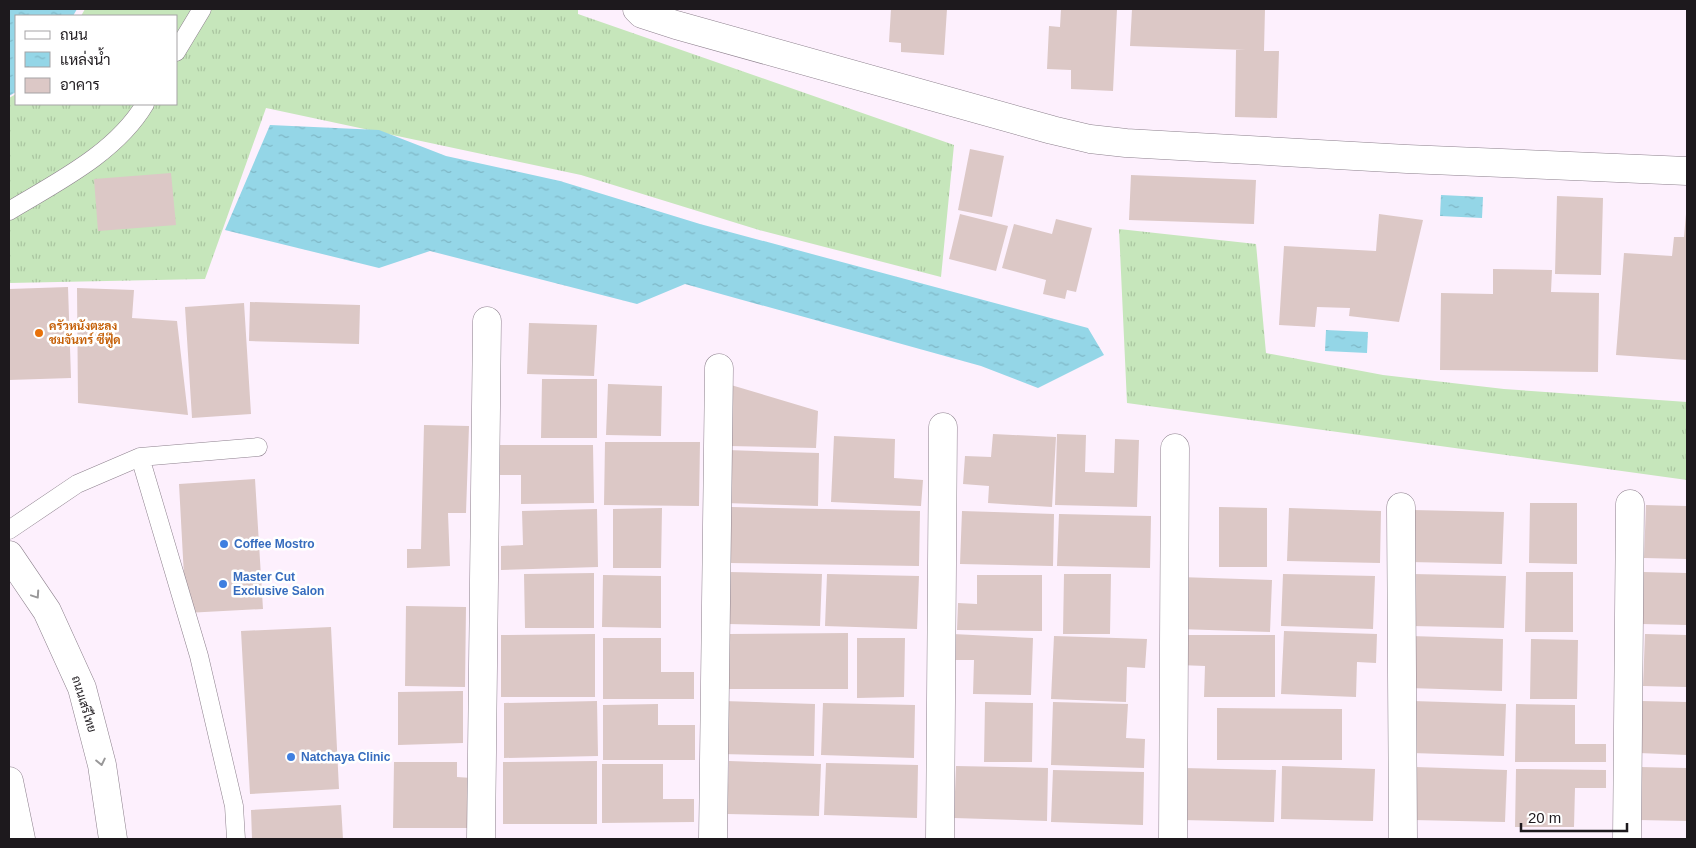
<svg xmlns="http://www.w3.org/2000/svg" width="1696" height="848" font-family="Arial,Sarabun,sans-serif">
  <defs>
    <pattern id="grass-tufts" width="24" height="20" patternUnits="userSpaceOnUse" patternTransform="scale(1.25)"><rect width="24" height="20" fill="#c6e6bb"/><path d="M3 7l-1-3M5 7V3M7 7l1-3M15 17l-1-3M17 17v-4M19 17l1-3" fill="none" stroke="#aac5a0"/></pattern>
    <pattern id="water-ripples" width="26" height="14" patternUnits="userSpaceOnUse" patternTransform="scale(1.25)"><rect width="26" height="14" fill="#94d6e7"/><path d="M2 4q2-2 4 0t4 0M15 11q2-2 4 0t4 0" fill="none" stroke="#7fb7c6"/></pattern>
  </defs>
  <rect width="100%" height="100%" fill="#fdf0fd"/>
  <path fill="url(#grass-tufts)" d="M85 9H578V14L954 145 941 277 759 230 581 175 266 108 205 279 9 283V98L16 94V104H176V16H81Z
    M1119 229 1256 244 1266 353 1383 375 1504 389 1687 402V480L1127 403Z"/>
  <path fill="url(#water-ripples)" d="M9 9H77L73 16H16V92L9 96Z
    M270 125 379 130 446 156 560 181 700 224 1088 328 1104 355 1038 388 981 366 685 284 637 304 430 251 379 268 225 230Z
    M1441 195 1483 197 1482 218 1440 216Z
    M1326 330 1368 332 1367 353 1325 351Z"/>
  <path fill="#dcc8c6" d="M891 9H947L944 55 901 52V43L889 42Z
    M1061 9H1117L1113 91 1071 89V70L1047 69 1049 26 1060 27Z
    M1132 9H1265L1264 51H1279L1277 118 1235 117 1236 50H1246L1130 46Z
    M970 149 1004 156 992 217 958 210Z
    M171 173 176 225 98 231 94 179Z
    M1131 175 1256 180 1254 224 1129 220Z
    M1557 196 1603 198 1601 275 1555 274Z
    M960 214 1008 226 996 271 949 259Z
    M1379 214 1423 220 1399 322 1349 316 1350 308 1317 307 1315 327 1279 325 1284 246 1376 251Z
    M1686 214H1687V360L1616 355 1624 253 1672 256 1674 237H1684Z
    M1056 219 1092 228 1076 292 1067 290 1065 299 1043 294 1046 280 1002 268 1014 224 1052 234Z
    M1493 269 1552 270 1551 292 1599 293 1598 372 1440 370 1441 293 1493 294Z
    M68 287 71 378 9 380V289Z
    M77 288 134 290 132 318 177 321 188 415 78 403Z
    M250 302 360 305 359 344 249 341Z
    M244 303 251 414 192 418 185 307Z
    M529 323 597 325 594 376 527 374Z
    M542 379H597V438H541Z
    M608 384 662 386 661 436 606 435Z
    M731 385 818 411 816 448 729 446Z
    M424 425 469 426 466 513H448L450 566 407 568V549H421Z
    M993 434 1056 437 1052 507 988 503 989 486 963 484 965 456 991 457Z
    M1057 434 1086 435 1085 472 1114 473 1115 439 1139 440 1137 507 1055 505Z
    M834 436 895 439 894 478 923 480 921 506 831 502Z
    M605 442H700L699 506 604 505Z
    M499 445H593L594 503 521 504V475H500Z
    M727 450 819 453 818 506 725 503Z
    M255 479 263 609 186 613 179 484Z
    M1530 503H1577V564L1529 563Z
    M1646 505 1687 506V559L1644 558Z
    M731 507 920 511 919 566 729 563Z
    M1219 507 1267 508V567H1219Z
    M662 508 661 568H613V509Z
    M1289 508 1381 511 1380 563 1287 561Z
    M597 509 598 567 501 570V546L523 545 522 511Z
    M1412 510 1504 512 1502 564 1410 562Z
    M962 511 1054 514 1053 566 960 564Z
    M1059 514 1151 516 1150 568 1057 566Z
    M729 572 822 574 820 626 728 624Z
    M1526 572H1573V632H1525Z
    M1643 572 1687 573V625L1641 624Z
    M594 573V628H525L524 574Z
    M827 574 919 576 917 629 825 626Z
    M1064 574H1111L1110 634H1063Z
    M1283 574 1375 576 1373 629 1281 626Z
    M1413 574 1506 576 1504 628 1412 626Z
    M603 575 661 576V628L602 627Z
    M977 575H1042V631L957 630 958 603 977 604Z
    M1179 577 1272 580 1270 632 1178 629Z
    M406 606 466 607 465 687 405 686Z
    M331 627 339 789 250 794 241 631Z
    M1284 631 1377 634 1376 663 1357 662 1356 697 1281 694Z
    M848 633V689H729V634Z
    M595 634V697H501V635Z
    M953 634 1033 638 1031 695 973 694 974 660H952Z
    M1645 634 1687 635V687L1643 686Z
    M1180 635H1275V697H1204L1205 666 1179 665Z
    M1054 636 1147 639 1145 668 1127 667 1126 702 1051 699Z
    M1411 636 1503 639 1502 691 1409 688Z
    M603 638H661V672H694V699H603Z
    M857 638H905L904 697 857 698Z
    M1531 639 1578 640 1577 699H1530Z
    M463 691V743L398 745V692Z
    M597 701 598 756 504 758V703Z
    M723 701 815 704 814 756 721 754Z
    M1413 701 1506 704 1504 756 1412 753Z
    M1641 701 1687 702V755L1639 753Z
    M985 702 1033 703 1032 762H984Z
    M1053 702 1128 704 1126 738 1145 739 1144 768 1051 765Z
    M823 703 915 705 914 758 821 755Z
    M658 704V725H695V760H603V705Z
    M1516 704 1575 705V744H1606V762H1515Z
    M1217 708 1342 709V760H1217Z
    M597 761V824H503V762Z
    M729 761 821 764 819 816 727 814Z
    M394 762H457V777L472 778V828H393Z
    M826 763 918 765 917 818 824 815Z
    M602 764H663V799H694V822L602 823Z
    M956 766 1048 768 1047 821 954 818Z
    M1282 766 1375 769 1373 821 1281 819Z
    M1415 767 1507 770 1505 822 1413 820Z
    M1640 767 1687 768V821L1639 820Z
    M1183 768 1276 770 1274 822 1182 820Z
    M1516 769 1606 770V788H1575L1574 827H1515Z
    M1053 770 1144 772 1143 825 1051 822Z
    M341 805 343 839H252L251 810Z"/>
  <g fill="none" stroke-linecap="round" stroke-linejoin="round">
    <g stroke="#8d818d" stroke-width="19">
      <path id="service" d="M176 52 202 9
        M9 211C57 182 116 153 145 104
        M140 457 199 656 234 806 236 839
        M9 530 77 484 140 457 258 447"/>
    </g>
    <g stroke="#8d818d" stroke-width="29">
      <path id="minor" d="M637 9 642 14 676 25 1052 130 1090 139 1126 143 1407 159 1687 171
        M1401 507 1403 839
        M481 839 487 321
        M713 839 719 368
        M940 839 943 427
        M1173 839 1175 448
        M1627 839 1630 504"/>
    </g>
    <g stroke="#8d818d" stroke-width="29">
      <path id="secondary" d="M9 555 47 611 82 688 102 765 113 839
        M9 781 21 839"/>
    </g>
    <use href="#service" stroke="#fff" stroke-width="18"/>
    <use href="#minor" stroke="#fff" stroke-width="28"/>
    <use href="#secondary" stroke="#fff" stroke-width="28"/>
  </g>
  <defs><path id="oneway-chevron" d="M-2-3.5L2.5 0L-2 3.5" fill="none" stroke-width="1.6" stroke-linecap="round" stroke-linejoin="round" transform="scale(1.25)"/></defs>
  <g stroke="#999899">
    <use href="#oneway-chevron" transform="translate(36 595) rotate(56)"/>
    <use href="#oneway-chevron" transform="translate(101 762) rotate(78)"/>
  </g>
  <circle fill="#e8710a" stroke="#fff" stroke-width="2" cx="39" cy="333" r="5"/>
  <g fill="#3f7fe0" stroke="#fff" stroke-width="2">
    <circle cx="224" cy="544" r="5"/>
    <circle cx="223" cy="584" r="5"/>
    <circle cx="291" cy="757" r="5"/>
  </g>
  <g text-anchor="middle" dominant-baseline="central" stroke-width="5" stroke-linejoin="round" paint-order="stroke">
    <g font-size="12" font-weight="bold" fill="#c56008" stroke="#fff" text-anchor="start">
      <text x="49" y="326">ครัวหนังตะลุง<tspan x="49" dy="14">ชมจันทร์ ซีฟู๊ด</tspan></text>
    </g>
    <g font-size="12" font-weight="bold" fill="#366cbe" stroke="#fff" text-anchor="start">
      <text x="234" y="544">Coffee Mostro</text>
      <text x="233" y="577">Master Cut<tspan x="233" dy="14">Exclusive Salon</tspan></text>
      <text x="301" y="757">Natchaya Clinic</text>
    </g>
    <g font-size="12" fill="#1d191d" stroke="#fff">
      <text transform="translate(84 704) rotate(73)">ถนนเสรีไทย</text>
    </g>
  </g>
  <rect width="1696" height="848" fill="none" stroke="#1d191d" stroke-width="20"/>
  <rect x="15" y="15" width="162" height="90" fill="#ffffff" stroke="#a5a3a5"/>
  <rect x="25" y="31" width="25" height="8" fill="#ffffff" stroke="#a5a3a5"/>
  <text x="60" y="40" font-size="15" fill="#1d191d">ถนน</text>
  <rect x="25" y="52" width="25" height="15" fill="url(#water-ripples)" stroke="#a5a3a5"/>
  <text x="60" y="65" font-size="15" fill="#1d191d">แหล่งน้ำ</text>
  <rect x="25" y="78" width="25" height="15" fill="#dcc8c6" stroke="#a5a3a5"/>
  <text x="60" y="90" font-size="15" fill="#1d191d">อาคาร</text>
  <path d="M1521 823v8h106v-8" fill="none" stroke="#1d191d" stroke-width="2.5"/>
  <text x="1528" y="823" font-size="15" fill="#1d191d" stroke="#ffffff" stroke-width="4" paint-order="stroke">20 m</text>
</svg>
